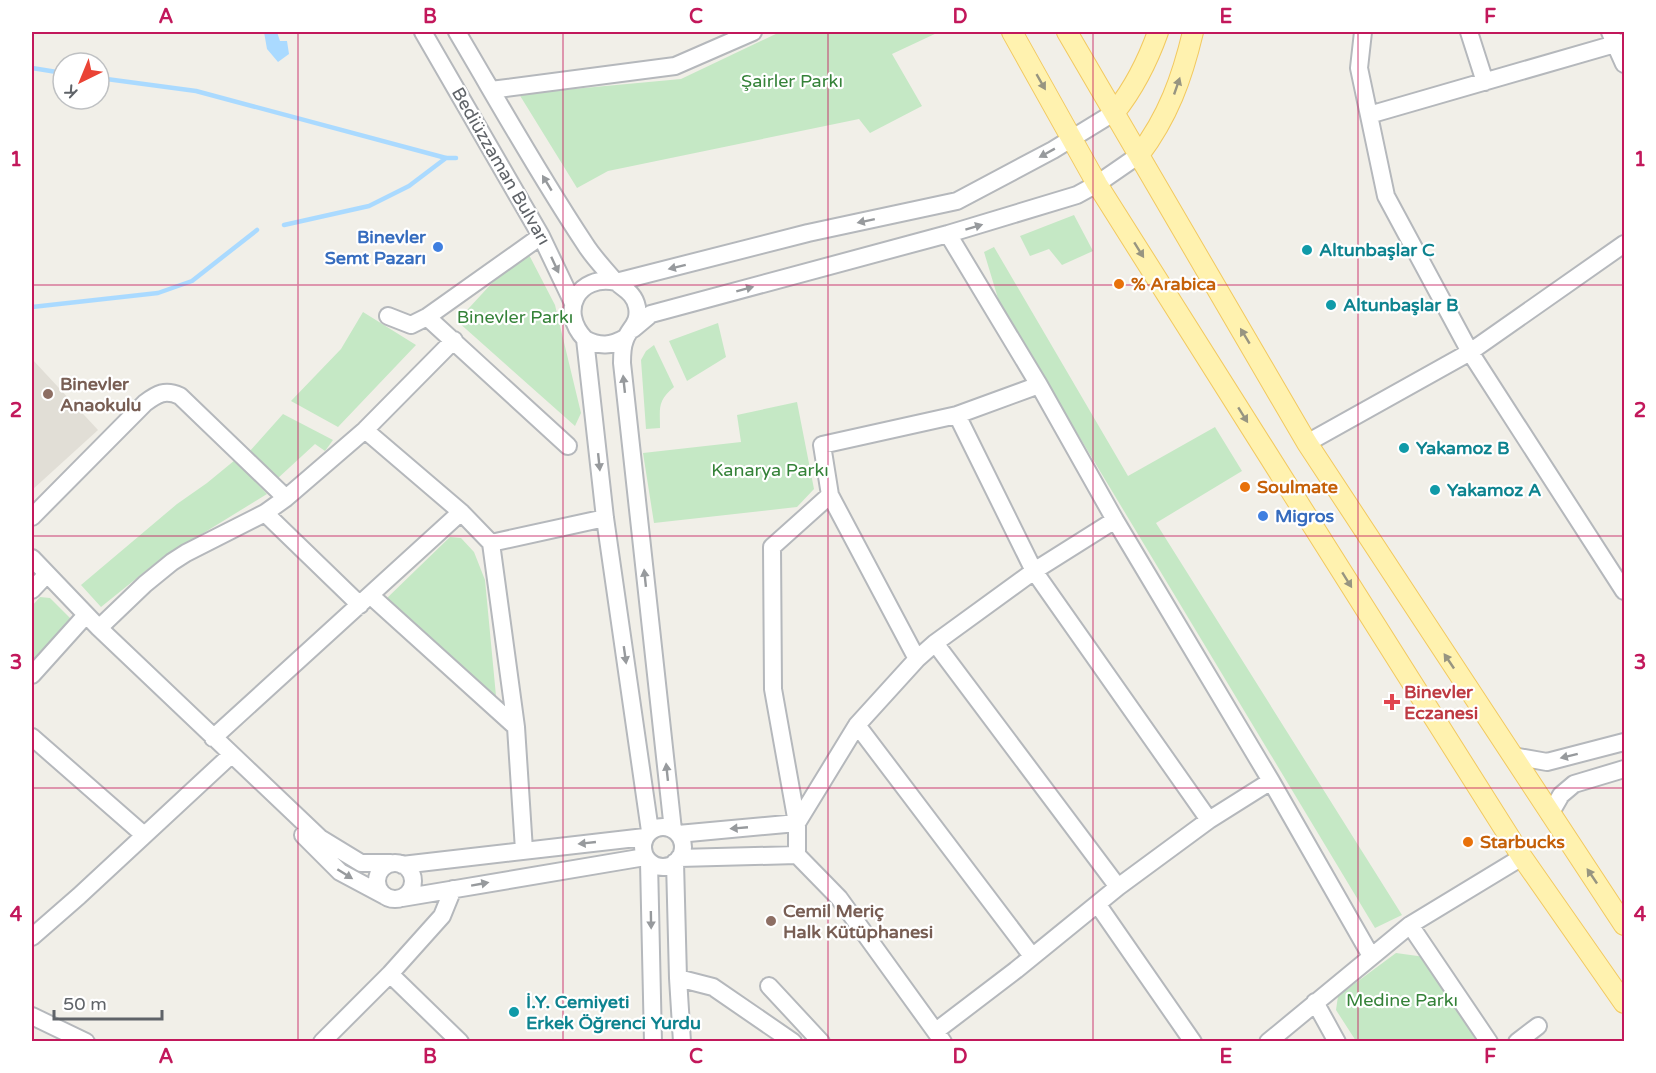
<svg xmlns="http://www.w3.org/2000/svg" width="1656" height="1073" font-family="'Varela Round',sans-serif">
  <rect width="100%" height="100%" fill="#f1efe8"/>
  <path fill="#e1ded6" d="M32 359 98 430 32 490Z"/>
  <path fill="#c5e8c5" d="M780 32H939L892 54 922 106 870 133 859 119 608 171 577 188 519 94 681 79Z
    M1074 215 1093 251 1062 265 1049 249 1030 256 1020 236Z
    M994 247 1128 476 1215 427 1242 471 1156 523 1402 915 1375 928 1000 305 984 252Z
    M527 251 555 305 581 413 575 426 457 321 492 283Z
    M363 312 416 345 338 427 291 401 341 349Z
    M718 323 726 357 687 381 669 341Z
    M654 345 674 387C657 401 660 408 660 428L646 429 641 360 646 351Z
    M797 402 814 489 797 507 654 523 643 453 741 442 737 415Z
    M283 414 333 440 325 451 315 444 277 479 249 452Z
    M235 460 267 494 158 561 101 607 81 585 177 504 207 483Z
    M450 537 461 538 474 552 485 580 496 696 387 598Z
    M40 597 50 598 73 621 32 663V606Z
    M1396 953 1425 957 1481 1041H1356L1336 1010 1338 996Z"/>
  <path fill="#aadaff" d="M264 32H277L280 41H287L289 54 278 62 267 49Z"/>
  <g fill="none" stroke-linecap="round" stroke-linejoin="round">
    <path stroke="#aadaff" stroke-width="4.5" d="M32 68 63 73
      M99 78 196 91 446 158H456
      M284 225 369 206 409 186 446 158
      M32 307 158 293 192 281 257 230"/>
    <g stroke="#b5b8bc" stroke-width="20">
      <path id="minor" d="M423 32 541 236 573 303
        M457 32C499 103 539 175 585 244 593 257 604 268 614 280 623 289 634 292 637 307 640 324 629 328 625 340 622 347 622 355 622 363L673 830
        M1363 32 1359 68 1386 196 1470 352 1624 591
        M1469 32 1485 82
        M1624 42 1615 44 1624 64
        M491 90 675 66 753 32
        M1369 115 1615 44 1610 32
        M948 234 1039 385 1115 520 1271 781 1371 956
        M388 316 411 325 427 317 568 446
        M427 317 541 236
        M633 329 651 314 948 234 1077 195 1097 184 1139 155
        M585 339C600 347 611 346 625 338
        M957 415 1034 571 1209 820
        M365 430 461 512 491 543 516 727 524 850
        M1307 443 1470 352 1624 244
        M830 495 772 547 773 689 797 823V855L839 898 943 1042
        M265 513 360 605
        M32 517 145 403C157 394 165 389 180 396L286 498
        M491 543 605 518
        M32 558 99 628 320 838 361 863H391
        M32 590 47 574
        M370 595 516 727
        M99 628 145 584 172 562 186 553 265 513 286 498 365 430 454 340
        M935 643 1118 887
        M917 659 830 495 822 445 957 415 1039 385
        M32 675 86 615
        M857 725 1032 956
        M32 737 144 835
        M213 738 461 512
        M1513 756 1547 762 1624 742
        M1550 814 1561 795 1574 784 1624 769
        M797 823 857 725 917 659 935 643 1034 571 1115 520
        M643 847a20 20 0 1 1 40 0a20 20 0 1 1-40 0Z
        M650 831 605 518 585 339C558 311 578 274 616 282L808 233 957 201 1053 150 1115 112
        M678 834 797 823
        M303 835 340 872 385 896
        M679 858 797 855
        M649 862 653 1042
        M675 862 678 978 682 1042
        M377 881a18 18 0 1 1 36 0a18 18 0 1 1-36 0Z
        M402 865 645 837
        M402 898 645 857
        M1098 905 1193 1042
        M1410 925 1489 1042
        M32 937 79 896 231 755
        M390 974 460 1042
        M678 978 713 987 793 1042
        M769 986 821 1042
        M1315 1002 1337 1042
        M32 1016 86 1042
        M936 1031 1016 970 1118 887 1209 820 1271 781
        M322 1042 390 974 442 916 453 889
        M1268 1042 1410 925 1522 857
        M1517 1042 1538 1026"/>
    </g>
    <g stroke="#f2c960" stroke-width="22">
      <path id="major" d="M1012 32 1097 184 1522 857 1624 1003
        M1067 32 1307 443 1624 925
        M1115 112C1134 88 1148 60 1158 32
        M1139 155C1168 117 1182 78 1193 32"/>
    </g>
    <use href="#minor" stroke="#fff" stroke-width="16"/>
    <use href="#major" stroke="#fff2af" stroke-width="20"/>
  </g>
  <defs><path id="oneway-solid" d="M-6-.8H1V-3.2L6.5 0L1 3.2V.8H-6Z" transform="scale(1.5)"/></defs>
  <g fill="#979581">
    <use href="#oneway-solid" transform="translate(1041 82) rotate(60)"/>
    <use href="#oneway-solid" transform="translate(1177 86) rotate(-71)"/>
    <use href="#oneway-solid" transform="translate(1139 250) rotate(58)"/>
    <use href="#oneway-solid" transform="translate(1245 336) rotate(-121)"/>
    <use href="#oneway-solid" transform="translate(1243 415) rotate(58)"/>
    <use href="#oneway-solid" transform="translate(1347 580) rotate(58)"/>
    <use href="#oneway-solid" transform="translate(1449 661) rotate(-124)"/>
    <use href="#oneway-solid" transform="translate(1592 876) rotate(-124)"/>
  </g>
  <g fill="#979a9d">
    <use href="#oneway-solid" transform="translate(1047 153) rotate(151)"/>
    <use href="#oneway-solid" transform="translate(547 183) rotate(-121)"/>
    <use href="#oneway-solid" transform="translate(866 221) rotate(168)"/>
    <use href="#oneway-solid" transform="translate(974 227) rotate(-17)"/>
    <use href="#oneway-solid" transform="translate(555 265) rotate(65)"/>
    <use href="#oneway-solid" transform="translate(677 267) rotate(166)"/>
    <use href="#oneway-solid" transform="translate(745 289) rotate(-15)"/>
    <use href="#oneway-solid" transform="translate(624 384) rotate(-96)"/>
    <use href="#oneway-solid" transform="translate(599 462) rotate(84)"/>
    <use href="#oneway-solid" transform="translate(645 578) rotate(-96)"/>
    <use href="#oneway-solid" transform="translate(625 655) rotate(82)"/>
    <use href="#oneway-solid" transform="translate(1569 756) rotate(166)"/>
    <use href="#oneway-solid" transform="translate(667 772) rotate(-96)"/>
    <use href="#oneway-solid" transform="translate(739 828) rotate(175)"/>
    <use href="#oneway-solid" transform="translate(587 843) rotate(174)"/>
    <use href="#oneway-solid" transform="translate(345 874) rotate(32)"/>
    <use href="#oneway-solid" transform="translate(480 884) rotate(-10)"/>
    <use href="#oneway-solid" transform="translate(651 920) rotate(89)"/>
  </g>
  <path fill="none" stroke="#c2185b" stroke-width="1.5" stroke-opacity="0.55" d="M298 32V1042M563 32V1042M828 32V1042M1093 32V1042M1358 32V1042M32 285H1624M32 536H1624M32 788H1624"/>
  <g fill="#3f7fe0" stroke="#fff" stroke-width="2">
    <circle cx="438" cy="247" r="6"/>
    <circle cx="1263" cy="516" r="6"/>
  </g>
  <g fill="#0f9aa8" stroke="#fff" stroke-width="2">
    <circle cx="1307" cy="250" r="6"/>
    <circle cx="1331" cy="305" r="6"/>
    <circle cx="1404" cy="448" r="6"/>
    <circle cx="1435" cy="490" r="6"/>
    <circle cx="514" cy="1012" r="6"/>
  </g>
  <g fill="#e8710a" stroke="#fff" stroke-width="2">
    <circle cx="1119" cy="284" r="6"/>
    <circle cx="1245" cy="487" r="6"/>
    <circle cx="1468" cy="842" r="6"/>
  </g>
  <g fill="#8d6e63" stroke="#fff" stroke-width="2">
    <circle cx="48" cy="394" r="6"/>
    <circle cx="771" cy="921" r="6"/>
  </g>
  <path fill="#e0444e" stroke="#fff" stroke-width="2" d="M1389 693h6v6h6v6h-6v6h-6v-6h-6v-6h6z"/>
  <g text-anchor="middle" dominant-baseline="central" stroke-width="4.5" stroke-linejoin="round" paint-order="stroke">
    <g font-size="18" fill="#348238" stroke="#fff">
      <text x="792" y="81">Şairler Parkı</text>
      <text x="515" y="317">Binevler Parkı</text>
      <text x="770" y="470">Kanarya Parkı</text>
      <text x="1402" y="1000">Medine Parkı</text>
    </g>
    <g font-size="18" fill="#5f6368" stroke="#fff">
      <text transform="translate(501 166) rotate(60)">Bediüzzaman Bulvarı</text>
    </g>
    <g font-size="18" font-weight="bold" fill="#366cbe" stroke="#fff" text-anchor="end">
      <text x="426" y="237">Binevler<tspan x="426" dy="21">Semt Pazarı</tspan></text>
      <text x="1275" y="516" text-anchor="start">Migros</text>
    </g>
    <g font-size="18" font-weight="bold" fill="#0d838f" stroke="#fff" text-anchor="start">
      <text x="1319" y="250">Altunbaşlar C</text>
      <text x="1343" y="305">Altunbaşlar B</text>
      <text x="1416" y="448">Yakamoz B</text>
      <text x="1447" y="490">Yakamoz A</text>
      <text x="526" y="1002">İ.Y. Cemiyeti<tspan x="526" dy="21">Erkek Öğrenci Yurdu</tspan></text>
    </g>
    <g font-size="18" font-weight="bold" fill="#c56008" stroke="#fff" text-anchor="start">
      <text x="1131" y="284">% Arabica</text>
      <text x="1257" y="487">Soulmate</text>
      <text x="1480" y="842">Starbucks</text>
    </g>
    <g font-size="18" font-weight="bold" fill="#785e54" stroke="#fff" text-anchor="start">
      <text x="60" y="384">Binevler<tspan x="60" dy="21">Anaokulu</tspan></text>
      <text x="783" y="911">Cemil Meriç<tspan x="783" dy="21">Halk Kütüphanesi</tspan></text>
    </g>
    <g font-size="18" font-weight="bold" fill="#be3a42" stroke="#fff" text-anchor="start">
      <text x="1404" y="692">Binevler<tspan x="1404" dy="21">Eczanesi</tspan></text>
    </g>
  </g>
  <rect width="1656" height="1073" fill="none" stroke="#ffffff" stroke-width="66"/>
  <g transform="translate(81 81) rotate(223)"><circle r="28" fill="#ffffff" stroke="#bfc1c3" stroke-width="1.5"/>
  <path d="M0-4.5L10 22L0 15L-10 22Z" fill="#ea4335"/>
  <text y="-9" font-size="16" font-weight="bold" text-anchor="middle" fill="#5f6368">K</text>
  </g>
  <path d="M54 1010v9h108v-9" fill="none" stroke="#5f6368" stroke-width="3"/>
  <text x="63" y="1010" font-size="18" fill="#5f6368" stroke="#ffffff" stroke-width="4.5" paint-order="stroke">50 m</text>
  <rect x="33" y="33" width="1590" height="1007" fill="none" stroke="#c2185b" stroke-width="2"/>
  <g font-size="20" text-anchor="middle" font-weight="bold" fill="#c2185b">
    <text x="166" y="23">A</text>
    <text x="430" y="23">B</text>
    <text x="696" y="23">C</text>
    <text x="960" y="23">D</text>
    <text x="1226" y="23">E</text>
    <text x="1490" y="23">F</text>
    <text x="16" y="166">1</text>
    <text x="1640" y="166">1</text>
    <text x="16" y="417">2</text>
    <text x="1640" y="417">2</text>
    <text x="16" y="669">3</text>
    <text x="1640" y="669">3</text>
    <text x="16" y="921">4</text>
    <text x="1640" y="921">4</text>
    <text x="166" y="1063">A</text>
    <text x="430" y="1063">B</text>
    <text x="696" y="1063">C</text>
    <text x="960" y="1063">D</text>
    <text x="1226" y="1063">E</text>
    <text x="1490" y="1063">F</text>
  </g>
</svg>
